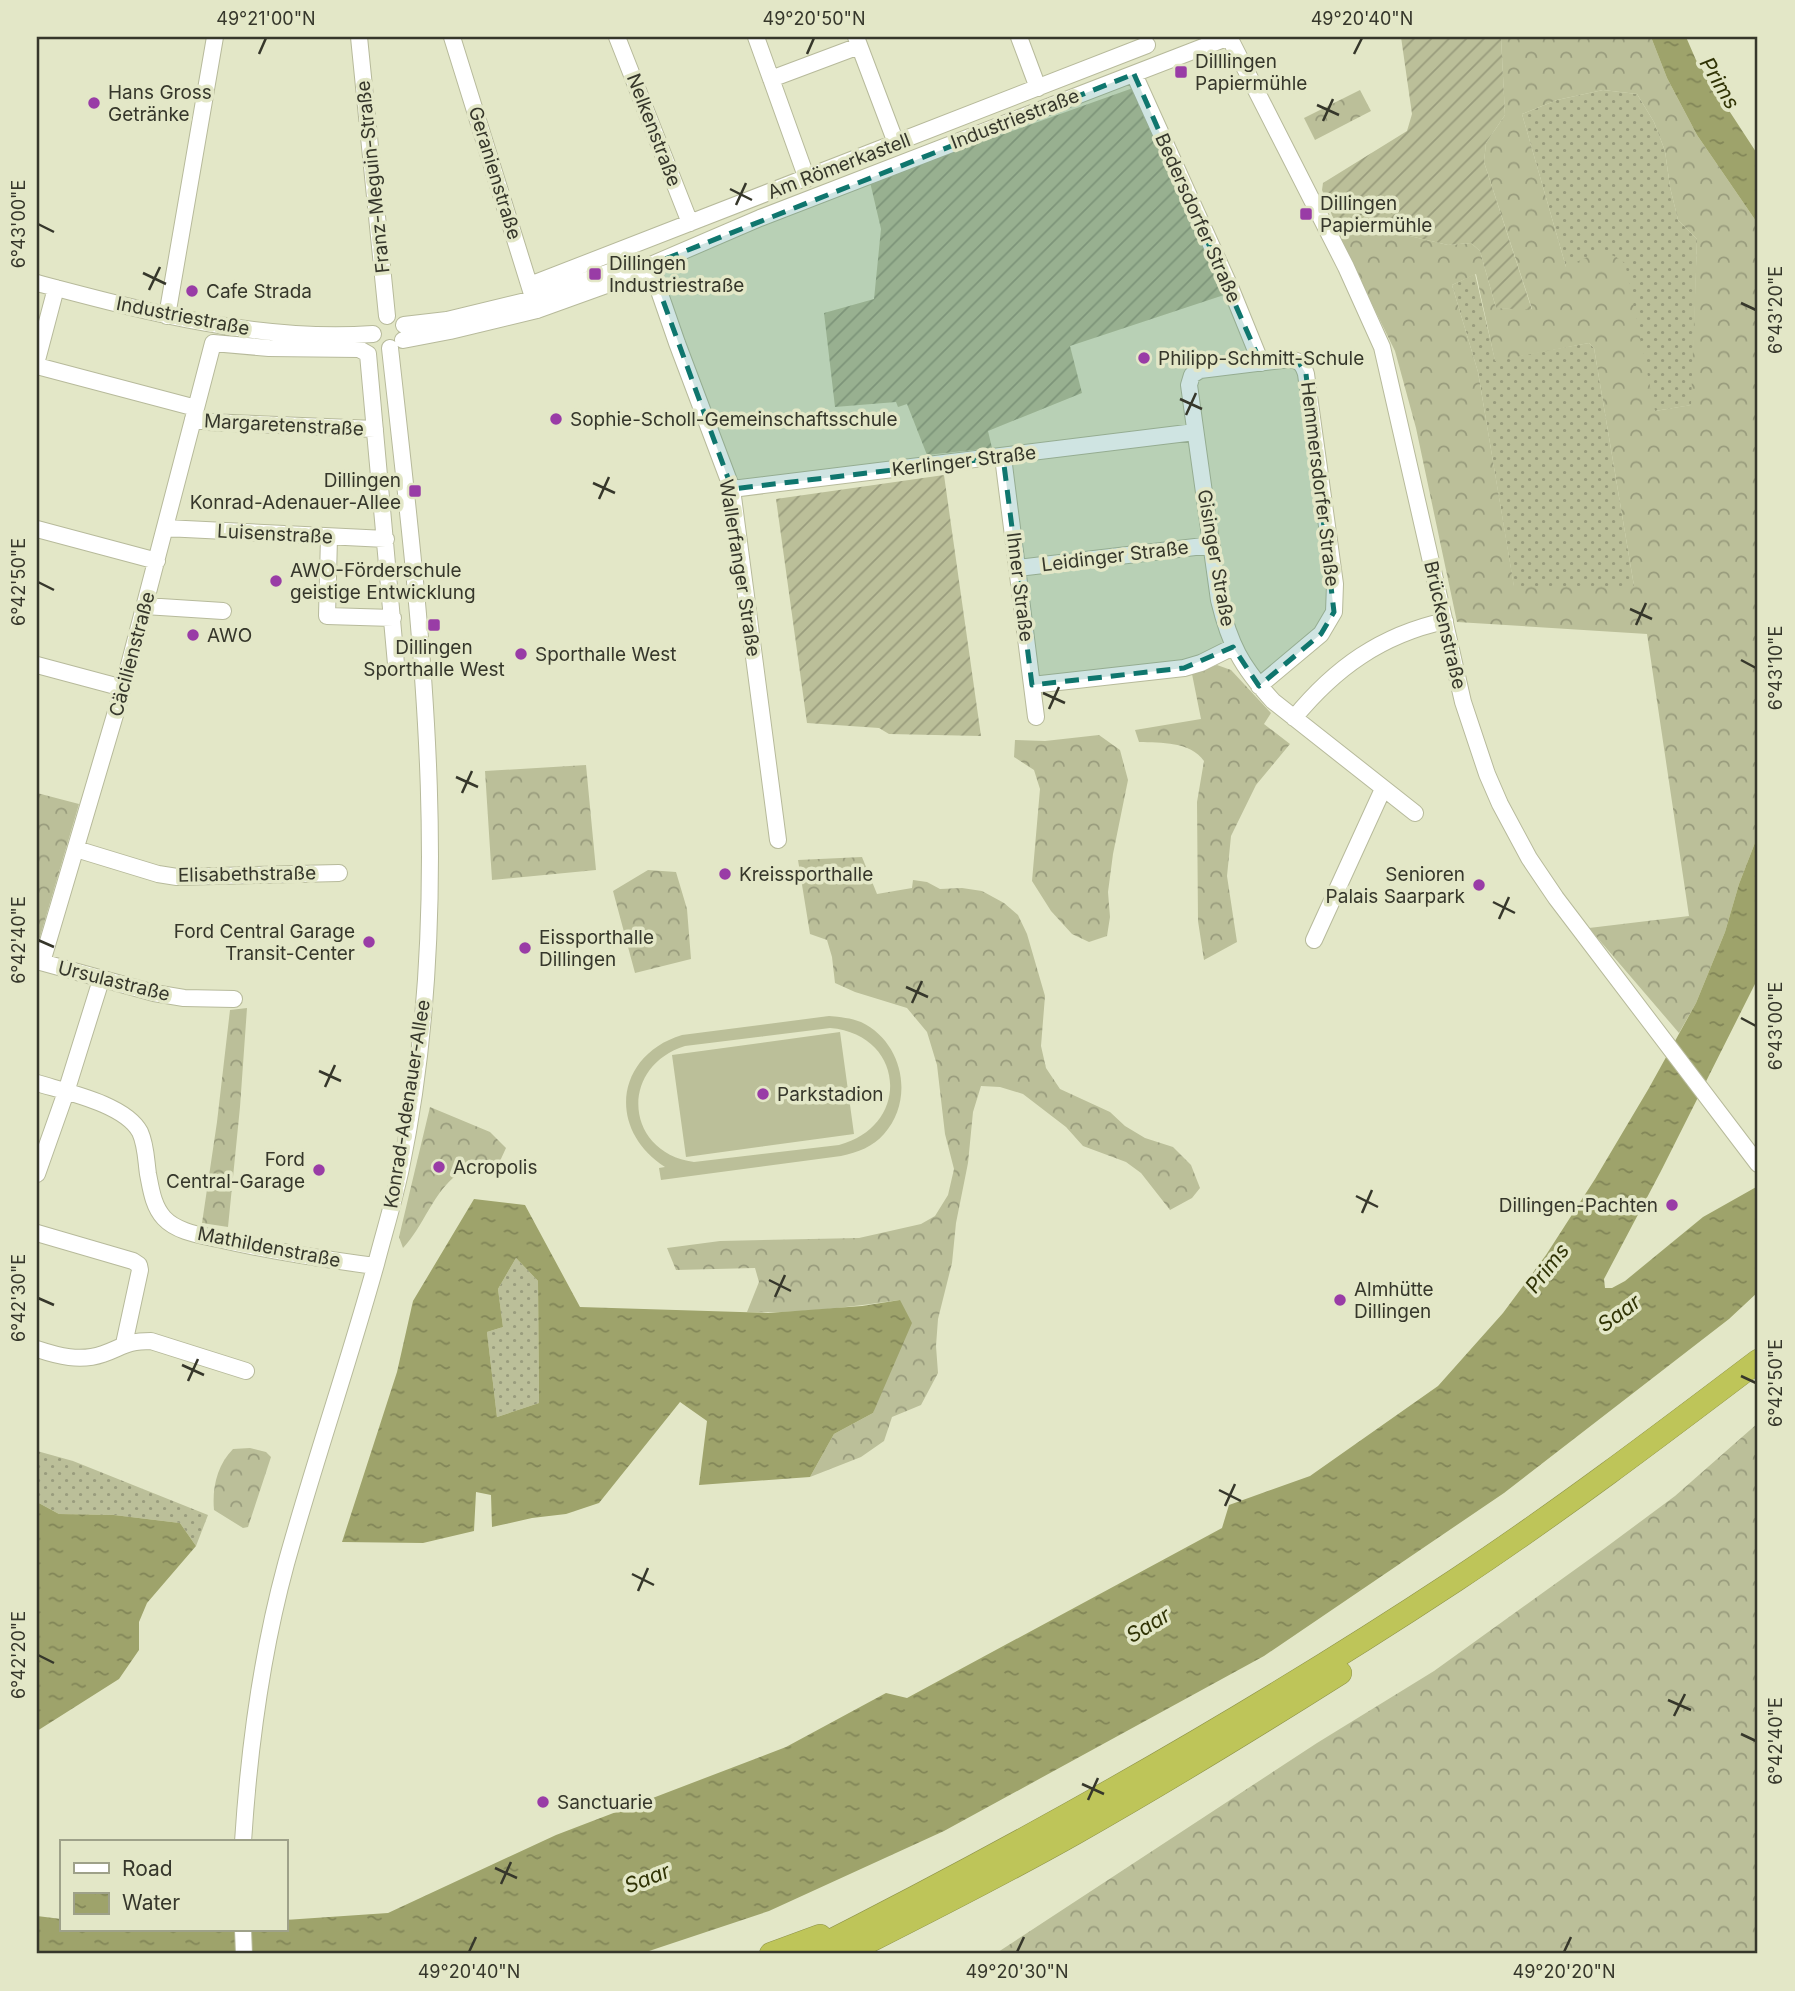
<svg xmlns="http://www.w3.org/2000/svg" width="1795" height="1991" font-family="Inter,sans-serif">
  <defs>
    <pattern id="grass-dots" width="8" height="8" patternUnits="userSpaceOnUse" patternTransform="scale(1.75)"><rect width="8" height="8" fill="#bbbf99"/><path d="M2 2h.1M6 6h.1" fill="none" stroke="#999c7d" stroke-width="1.8" stroke-linecap="round"/></pattern>
    <pattern id="forest-crowns" width="20" height="18" patternUnits="userSpaceOnUse" patternTransform="scale(1.75)"><rect width="20" height="18" fill="#bbbf99"/><path d="M2 6a3 3 0 1 1 6 0M12 15a3 3 0 1 1 6 0" fill="none" stroke="#999c7d"/></pattern>
    <pattern id="garden-furrows" width="10" height="10" patternUnits="userSpaceOnUse" patternTransform="scale(1.75)"><rect width="10" height="10" fill="#bbbf99"/><path d="M-1 1l2-2M0 10L10 0M9 11l2-2" fill="none" stroke="#999c7d"/></pattern>
    <pattern id="water-ripples" width="26" height="14" patternUnits="userSpaceOnUse" patternTransform="scale(1.75)"><rect width="26" height="14" fill="#9ea36b"/><path d="M2 4q2-2 4 0t4 0M15 11q2-2 4 0t4 0" fill="none" stroke="#828658"/></pattern>
  </defs>
  <rect width="100%" height="100%" fill="#e3e7c7"/>
  <path fill="url(#grass-dots)" d="M1603 90 1637 94 1654 122 1665 151 1670 187 1678 220 1697 239 1692 405 1655 411 1566 267 1522 114 1557 100Z
    M1475 274 1495 360 1589 343 1594 348 1634 586 1514 587 1478 372 1452 285Z
    M516 1258 538 1281 539 1403 497 1417 487 1332 503 1327 498 1289Z
    M37 1451 73 1461 208 1515 196 1546 180 1523 114 1515 59 1514 37 1502Z"/>
  <path fill="url(#forest-crowns)" fill-rule="evenodd" d="M1501 37H1651L1667 78 1697 135 1758 224V835L1739 884 1725 932 1696 1003 1679 1033 1589 928 1689 916 1647 634 1457 622 1416 428 1395 351 1343 245 1333 218 1448 245 1471 243 1480 251 1496 308 1532 309 1484 162 1486 143 1505 115ZM1603 90 1637 94 1654 122 1665 151 1670 187 1678 220 1697 239 1691 405 1655 411 1625 263C1601 244 1590 257 1566 267L1522 114 1557 100ZM1476 274 1495 361 1589 343 1594 348 1634 586H1514L1478 372 1452 285Z
    M1360 90 1371 111 1315 140 1304 118Z
    M1217 665 1231 670 1271 713 1264 724 1290 744 1256 785 1231 836 1227 876 1237 942 1204 960 1198 921 1197 802 1204 761C1190 741 1161 743 1139 742L1135 730 1201 719 1192 674Z
    M1099 735 1120 750 1128 780 1113 854 1108 892 1110 917 1107 936 1089 942 1072 934 1051 911 1032 881 1040 789 1034 770 1014 757 1015 740 1045 741Z
    M586 765 596 870 492 880 485 771Z
    M37 793 79 804 37 947Z
    M862 857 877 894 912 888 913 880 927 882 940 889 962 888 982 891 1004 903 1018 915 1027 934 1045 996 1041 1046 1046 1068 1060 1089 1110 1112 1125 1126 1145 1138 1173 1147 1191 1165 1200 1188 1192 1198 1170 1210 1141 1173 1126 1162 1083 1146 1066 1127 1023 1094 1000 1087 981 1086 973 1112 968 1163 956 1223 952 1263 938 1319 936 1346 938 1373 921 1405 892 1417 884 1441 861 1457 810 1477 834 1434 873 1413 900 1300C850 1307 798 1314 747 1312L759 1282 755 1268 676 1270 667 1248 720 1241 859 1238 921 1224 935 1216 948 1195 954 1169 945 1134 937 1065 927 1032 907 1008 855 992 835 983 832 957 827 940 810 934 798 860Z
    M648 870 676 872 687 909 691 959 635 973 613 891Z
    M247 1008 240 1107 228 1227 202 1223 217 1122 230 1010Z
    M430 1107 490 1132 506 1148 500 1161C486 1164 470 1166 458 1174 433 1192 424 1226 403 1248L399 1237Z
    M1758 1423V1954H995L1317 1743 1434 1671 1605 1548 1675 1496Z
    M250 1448 266 1452 271 1457 248 1527 243 1528 214 1510C212 1488 217 1465 233 1449Z"/>
  <path fill="url(#garden-furrows)" d="M1401 37H1501L1505 115 1486 143 1484 162 1532 310 1496 308 1480 251 1471 243 1448 245 1333 218 1322 190 1323 183 1407 131 1412 114Z
    M1133 88 1224 295 1070 346 1082 393 988 431 992 448 927 455 907 404 898 407 896 402 835 407 824 313 874 299 881 229 870 182Z
    M944 475 981 736 889 734 879 728 807 723 776 499Z"/>
  <path fill="#bbbf99" fill-rule="evenodd" d="M829 1016C840 1017 851 1018 861 1022 903 1042 915 1099 884 1134 873 1147 858 1152 841 1156L661 1180 659 1168 665 1167C606 1129 616 1055 682 1035ZM830 1028C905 1034 912 1126 839 1145L694 1162C625 1153 618 1067 685 1046Z
    M840 1032 854 1134 686 1157 672 1055Z"/>
  <path fill="url(#water-ripples)" fill-rule="evenodd" d="M1651 37H1686L1696 60 1758 155V224L1697 135 1667 78Z
    M1758 835V978L1661 1171 1604 1279 1605 1288H1612L1625 1281 1703 1217 1758 1186V1292L1729 1319 1504 1493 1264 1656 944 1831 769 1911 640 1954H37V1916L61 1919V1930H285V1920L388 1913 556 1835 786 1747 886 1693 907 1698 1222 1528 1229 1505 1310 1476 1438 1386 1503 1313 1546 1255 1595 1179 1649 1088 1696 1003 1725 932 1739 884Z
    M474 1199 525 1205 580 1307 768 1313 862 1306 900 1300 912 1323 873 1413 834 1434 810 1477 699 1485 707 1421 680 1402 599 1503 566 1514 532 1518 492 1527 491 1495 476 1492 474 1531 423 1543 342 1542 397 1372 413 1301ZM516 1258 538 1281 539 1403 497 1417 487 1332 503 1327 498 1289Z
    M37 1502 59 1514 114 1515 180 1523 196 1546 147 1603 139 1622V1650L119 1679 37 1731Z"/>
  <g fill="none" stroke-linecap="round" stroke-linejoin="round">
    <g stroke="#b7ba9b" stroke-width="18">
      <path id="minor" d="M359 37 387 316
        M452 37 537 310
        M617 37 690 223
        M756 37 807 179
        M856 37 896 143
        M1019 37 1038 88
        M1229 37 1346 267 1382 347 1463 702 1487 774 1500 804 1529 858 1556 898 1758 1164
        M1134 74 1231 289 1261 363
        M771 79 859 46
        M650 265 677 343 732 489 778 840
        M37 283C147 312 258 342 373 334
        M530 285 1147 45
        M167 316 215 37
        M404 325 447 320 534 299 618 269 631 266
        M403 340 450 331 537 310 637 274 646 267 760 218 1229 37
        M37 360 56 288
        M37 366 196 408
        M193 419 208 422 375 429
        M1003 457 1036 717
        M732 489 1195 432
        M165 528 386 539
        M37 529 157 561
        M329 537 327 616 393 618
        M1018 568 1212 545
        M145 606 223 611
        M37 665 123 688
        M1032 685 1184 668 1201 663 1233 647
        M1259 686 1321 634 1334 612 1335 584 1306 374C1303 364 1300 361 1290 359L1200 370 1192 375 1189 385 1219 600C1230 645 1241 666 1273 701L1415 813
        M1294 718C1335 668 1381 635 1445 621
        M76 849 158 874 177 877 339 873
        M1314 940 1383 789
        M37 961 154 993 184 998 234 999
        M42 962 123 688 213 343 269 348 359 349 368 354 396 664
        M37 1083C66 1092 125 1104 140 1132 146 1145 146 1160 148 1174 151 1189 153 1206 164 1218 177 1232 200 1235 218 1239 270 1251 322 1259 375 1266
        M37 1174 66 1092 101 980
        M37 1233 133 1261 139 1265 140 1270 124 1344
        M37 1349C58 1356 80 1362 103 1354 123 1347 126 1341 151 1341L246 1371
        M243 1842C249 1748 261 1656 286 1564 314 1463 348 1365 376 1264 384 1233 394 1201 401 1168 457 898 420 620 390 348
        M243 1930 244 1954"/>
    </g>
    <g stroke="#8e9349" stroke-width="24">
      <path id="highway" d="M771 1954 820 1936
        M805 1954C1029 1841 1247 1718 1456 1580 1560 1511 1659 1436 1758 1361
        M844 1954C921 1915 999 1876 1075 1833 1165 1782 1253 1728 1340 1673"/>
    </g>
    <use href="#minor" stroke="#fff" stroke-width="16"/>
    <use href="#highway" stroke="#bec559" stroke-width="23"/>
  </g>
  <path fill="#0f766e" fill-opacity="0.2" stroke="#0f766e" stroke-width="5" stroke-dasharray="14 9" stroke-linejoin="round" d="M1134 74 1261 363 1298 361 1306 374 1334 612 1321 634 1259 686 1233 647 1184 668 1032 685 1003 457 732 489 650 265Z"/>
  <path fill="none" stroke="#36372b" stroke-width="2.5" d="M259 54 266 38M807 54 814 38M1354 54 1362 38M1317 105 1339 115M1323 121 1333 99M730 189 752 200M736 205 746 183M38 224 54 232M143 273 166 284M149 290 160 267M1741 303 1756 310M1180 399 1202 409M1186 415 1196 393M593 483 615 493M599 499 609 477M38 582 54 590M1630 609 1652 619M1636 625 1646 603M1741 660 1756 668M1043 693 1065 703M1049 709 1059 687M456 777 478 787M462 793 472 771M1493 902 1515 913M1499 919 1509 897M38 940 54 947M906 987 928 997M912 1003 922 981M1741 1018 1756 1026M319 1071 341 1081M325 1087 335 1065M1356 1196 1378 1207M1362 1213 1372 1190M769 1280 791 1291M775 1297 785 1275M38 1298 54 1305M182 1365 204 1375M1741 1376 1756 1383M188 1381 198 1359M1219 1490 1241 1501M1225 1506 1235 1484M632 1574 654 1585M638 1591 648 1568M38 1655 54 1663M1668 1700 1691 1710M1674 1716 1685 1694M1741 1734 1756 1741M1082 1784 1104 1794M1088 1800 1098 1778M495 1868 517 1878M501 1884 511 1862M469 1952 476 1937M1017 1952 1024 1937M1564 1952 1571 1937"/>
  <g fill="#993ca6" stroke="#e3e7c7" stroke-width="2.5">
    <rect x="1174" y="65" width="14" height="14" rx="3.5"/>
    <circle cx="94" cy="103" r="7"/>
    <rect x="1299" y="207" width="14" height="14" rx="3.5"/>
    <rect x="588" y="267" width="14" height="14" rx="3.5"/>
    <circle cx="192" cy="291" r="7"/>
    <circle cx="1144" cy="358" r="7"/>
    <circle cx="556" cy="419" r="7"/>
    <rect x="408" y="484" width="14" height="14" rx="3.5"/>
    <circle cx="276" cy="581" r="7"/>
    <rect x="427" y="618" width="14" height="14" rx="3.5"/>
    <circle cx="193" cy="635" r="7"/>
    <circle cx="521" cy="654" r="7"/>
    <circle cx="725" cy="874" r="7"/>
    <circle cx="1479" cy="885" r="7"/>
    <circle cx="369" cy="942" r="7"/>
    <circle cx="525" cy="948" r="7"/>
    <circle cx="763" cy="1094" r="7"/>
    <circle cx="439" cy="1167" r="7"/>
    <circle cx="319" cy="1170" r="7"/>
    <circle cx="1672" cy="1205" r="7"/>
    <circle cx="1340" cy="1300" r="7"/>
    <circle cx="543" cy="1802" r="7"/>
  </g>
  <g text-anchor="middle" dominant-baseline="central" stroke-width="7" stroke-linejoin="round" paint-order="stroke">
    <g font-size="19" fill="#36372b" stroke="#e3e7c7" text-anchor="start">
      <text x="1195" y="61">Dilllingen<tspan x="1195" dy="22">Papiermühle</tspan></text>
      <text x="108" y="92">Hans Gross<tspan x="108" dy="22">Getränke</tspan></text>
      <text x="1320" y="203">Dillingen<tspan x="1320" dy="22">Papiermühle</tspan></text>
      <text x="609" y="263">Dillingen<tspan x="609" dy="22">Industriestraße</tspan></text>
      <text x="206" y="291">Cafe Strada</text>
      <text x="1158" y="358">Philipp-Schmitt-Schule</text>
      <text x="570" y="419">Sophie-Scholl-Gemeinschaftsschule</text>
      <text x="401" y="480" text-anchor="end">Dillingen<tspan x="401" dy="22">Konrad-Adenauer-Allee</tspan></text>
      <text x="290" y="570">AWO-Förderschule<tspan x="290" dy="22">geistige Entwicklung</tspan></text>
      <text x="207" y="635">AWO</text>
      <text x="434" y="647" text-anchor="middle">Dillingen<tspan x="434" dy="22">Sporthalle West</tspan></text>
      <text x="535" y="654">Sporthalle West</text>
      <text x="739" y="874">Kreissporthalle</text>
      <text x="1465" y="874" text-anchor="end">Senioren<tspan x="1465" dy="22">Palais Saarpark</tspan></text>
      <text x="355" y="931" text-anchor="end">Ford Central Garage<tspan x="355" dy="22">Transit-Center</tspan></text>
      <text x="539" y="937">Eissporthalle<tspan x="539" dy="22">Dillingen</tspan></text>
      <text x="777" y="1094">Parkstadion</text>
      <text x="305" y="1159" text-anchor="end">Ford<tspan x="305" dy="22">Central-Garage</tspan></text>
      <text x="453" y="1167">Acropolis</text>
      <text x="1658" y="1205" text-anchor="end">Dillingen-Pachten</text>
      <text x="1354" y="1289">Almhütte<tspan x="1354" dy="22">Dillingen</tspan></text>
      <text x="557" y="1802">Sanctuarie</text>
    </g>
    <g font-size="19" fill="#36372b" stroke="#e3e7c7">
      <text transform="translate(1015 119) rotate(-21)">Industriestraße</text>
      <text transform="translate(654 130) rotate(69)">Nelkenstraße</text>
      <text transform="translate(839 166) rotate(-21)">Am Römerkastell</text>
      <text transform="translate(495 173) rotate(73)">Geranienstraße</text>
      <text transform="translate(373 177) rotate(-96)">Franz-Meguin-Straße</text>
      <text transform="translate(1198 218) rotate(66)">Bedersdorfer Straße</text>
      <text transform="translate(183 316) rotate(11)">Industriestraße</text>
      <text transform="translate(284 425) rotate(3)">Margaretenstraße</text>
      <text transform="translate(964 461) rotate(-7)">Kerlinger Straße</text>
      <text transform="translate(1320 484) rotate(83)">Hemmersdorfer Straße</text>
      <text transform="translate(275 534) rotate(3)">Luisenstraße</text>
      <text transform="translate(1115 556) rotate(-7)">Leidinger Straße</text>
      <text transform="translate(1216 558) rotate(80)">Gisinger Straße</text>
      <text transform="translate(740 568) rotate(81)">Wallerfanger Straße</text>
      <text transform="translate(1020 587) rotate(83)">Ihner Straße</text>
      <text transform="translate(1445 625) rotate(77)">Brückenstraße</text>
      <text transform="translate(132 654) rotate(-75)">Cäcilienstraße</text>
      <text transform="translate(247 874) rotate(-1)">Elisabethstraße</text>
      <text transform="translate(114 981) rotate(14)">Ursulastraße</text>
      <text transform="translate(407 1104) rotate(-81)">Konrad-Adenauer-Allee</text>
      <text transform="translate(269 1247) rotate(11)">Mathildenstraße</text>
    </g>
    <g font-size="21" font-style="italic" fill="#303305" stroke="#e3e7c7">
      <text transform="translate(1720 83) rotate(59)">Prims</text>
      <text transform="translate(1547 1268) rotate(-52)">Prims</text>
      <text transform="translate(1619 1313) rotate(-36)">Saar</text>
      <text transform="translate(1148 1625) rotate(-31)">Saar</text>
      <text transform="translate(647 1878) rotate(-21)">Saar</text>
    </g>
  </g>
  <rect width="1795" height="1991" fill="none" stroke="#e3e7c7" stroke-width="77"/>
  <rect x="60" y="1840" width="228" height="91" fill="#e3e7c7" stroke="#9ea189" stroke-width="2"/>
  <rect x="74" y="1863" width="35" height="10" fill="#ffffff" stroke="#9ea189" stroke-width="2"/>
  <text x="122" y="1876" font-size="21" fill="#36372b">Road</text>
  <rect x="74" y="1893" width="35" height="21" fill="url(#water-ripples)" stroke="#9ea189" stroke-width="2"/>
  <text x="122" y="1910" font-size="21" fill="#36372b">Water</text>
  <rect x="38" y="38" width="1718" height="1914" fill="none" stroke="#36372b" stroke-width="2.5"/>
  <g font-size="18" text-anchor="middle" fill="#36372b">
    <text x="266" y="25">49°21'00"N</text>
    <text x="814" y="25">49°20'50"N</text>
    <text x="1362" y="25">49°20'40"N</text>
    <text transform="translate(19 224) rotate(-90)" y="6">6°43'00"E</text>
    <text transform="translate(1776 310) rotate(-90)" y="6">6°43'20"E</text>
    <text transform="translate(19 582) rotate(-90)" y="6">6°42'50"E</text>
    <text transform="translate(1776 668) rotate(-90)" y="6">6°43'10"E</text>
    <text transform="translate(19 940) rotate(-90)" y="6">6°42'40"E</text>
    <text transform="translate(1776 1026) rotate(-90)" y="6">6°43'00"E</text>
    <text transform="translate(19 1298) rotate(-90)" y="6">6°42'30"E</text>
    <text transform="translate(1776 1383) rotate(-90)" y="6">6°42'50"E</text>
    <text transform="translate(19 1655) rotate(-90)" y="6">6°42'20"E</text>
    <text transform="translate(1776 1741) rotate(-90)" y="6">6°42'40"E</text>
    <text x="469" y="1978">49°20'40"N</text>
    <text x="1017" y="1978">49°20'30"N</text>
    <text x="1564" y="1978">49°20'20"N</text>
  </g>
</svg>
